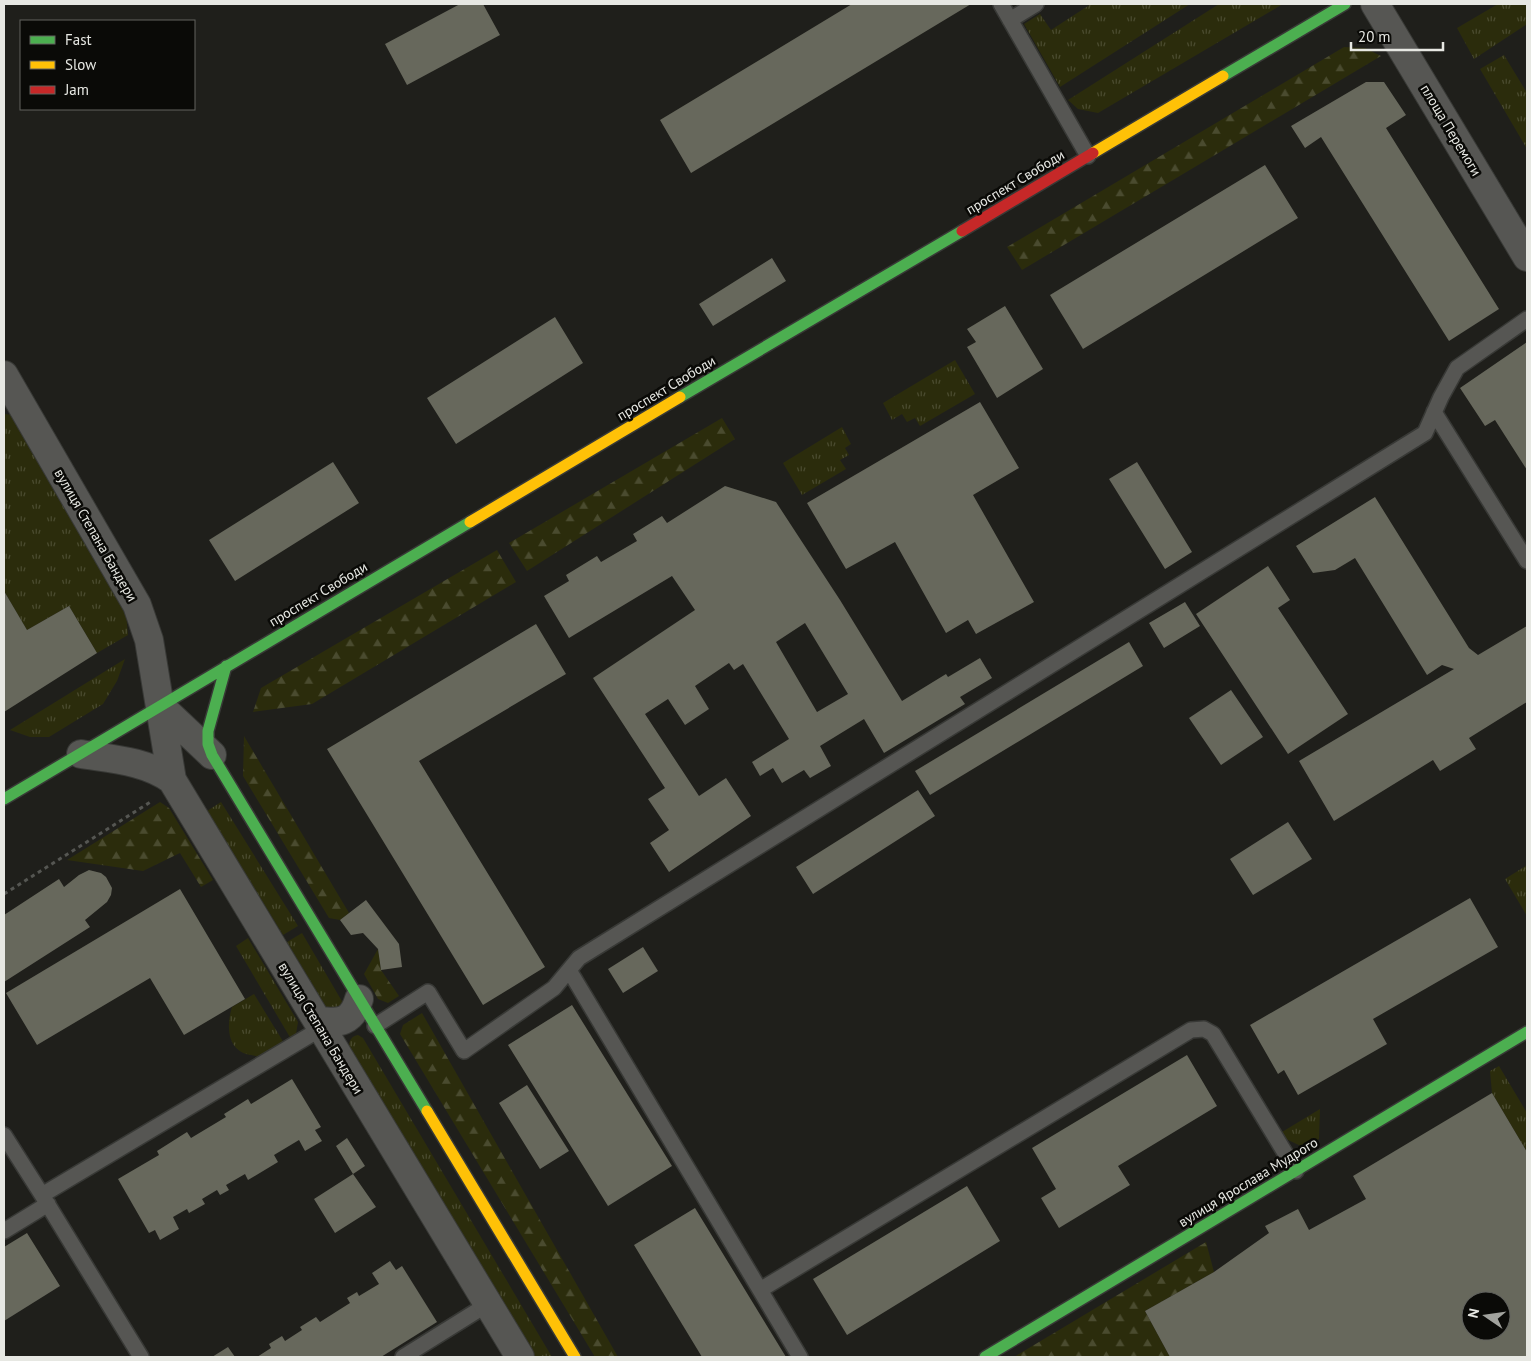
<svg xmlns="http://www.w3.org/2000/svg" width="1531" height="1361" font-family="'PT Sans',sans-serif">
  <defs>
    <pattern id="grass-tufts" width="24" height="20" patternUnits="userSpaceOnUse" patternTransform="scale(1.25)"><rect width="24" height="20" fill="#2b2c0c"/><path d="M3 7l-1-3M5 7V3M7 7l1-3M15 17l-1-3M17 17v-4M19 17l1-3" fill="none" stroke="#4a4b2f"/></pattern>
    <pattern id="forest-firs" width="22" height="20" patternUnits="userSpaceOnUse" patternTransform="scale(1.25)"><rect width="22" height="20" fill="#2b2c0c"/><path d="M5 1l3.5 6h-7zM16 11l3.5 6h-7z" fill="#4a4b2f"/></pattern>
  </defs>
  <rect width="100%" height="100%" fill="#1f1f1b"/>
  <path fill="url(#grass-tufts)" d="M1091 4H1190L1060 87 1024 24 1040 14 1051 30Z
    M1219 4H1283L1098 113 1078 109 1068 100Z
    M1498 4H1527V24L1474 59 1457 28Z
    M1504 55 1527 93V149L1480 69Z
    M955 360 975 394 920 426 915 418 907 422 902 414 892 420 883 403Z
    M4 414 14 415 126 613 128 635 97 653 69 606 27 630 4 591Z
    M842 427 851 444 845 448 849 455 840 460 846 469 802 495 783 463Z
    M125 659 117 681 103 704 49 737H30L10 730Z
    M221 802 298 926 283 935 207 811Z
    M1527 865V916L1505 879Z
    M302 933 343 1003 342 1009 329 1012 287 942Z
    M248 938 298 1022 296 1034 291 1039 236 946Z
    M254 994 284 1043C277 1047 270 1053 263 1056 260 1057 255 1056 251 1055 227 1052 226 1026 232 1007Z
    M358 1035 363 1038 552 1357H534L349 1046C349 1040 352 1036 358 1035Z
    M1499 1066 1527 1113V1152L1492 1093 1490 1071Z
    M1320 1109 1319 1139 1305 1148 1286 1139 1282 1132Z"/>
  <path fill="url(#forest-firs)" d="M1344 47 1365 48 1381 56 1022 270 1007 247Z
    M722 418 735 439 527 571 509 543Z
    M497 550 516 582 312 704 253 712 261 688Z
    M244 736 349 913 340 920 329 918 243 776Z
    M160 802 169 808 213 880 201 887 180 853 143 871 67 860Z
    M378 949 381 970 399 996 388 1003 378 999 364 974Z
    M422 1013 618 1357H595L400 1034 403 1025Z
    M1206 1242 1214 1272 1145 1311 1170 1357H1014Z"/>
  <path fill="#67685c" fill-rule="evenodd" d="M460 4H483L500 35 407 85 385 44Z
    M852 4H971L691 173 660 120Z
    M1366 82H1384L1406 115 1386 128 1499 309 1449 341 1321 137 1305 148 1291 126Z
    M1265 165 1298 218 1083 349 1050 295Z
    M772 258 786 281 713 326 699 304Z
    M1005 306 1043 369 997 398 967 347 976 342 967 329Z
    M555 317 583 363 456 444 427 398Z
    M1527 342V470L1495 420 1485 426 1460 388Z
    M980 402 1019 468 973 495 1034 602 976 634 968 620 946 633 895 542 846 569 807 503Z
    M333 462 359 503 235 581 209 540Z
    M1137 462 1192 552 1165 569 1109 479Z
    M725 486 776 502 840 600 902 701 946 674 948 677 980 658 992 678 960 697 965 704 884 753 864 719 820 746 831 766 810 778 804 770 782 783 773 768 760 776 752 762 789 739 743 664 734 670 729 663 695 686 709 709 685 725 668 699 645 714 699 796 726 778 751 816 669 872 650 843 669 830 648 799 665 788 593 678 695 610 672 576 569 638 544 596 569 581 566 575 597 556 601 562 637 541 633 534 662 516 667 523ZM805 623 848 694 817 712 776 642Z
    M1375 497 1469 648 1478 655 1527 626V702L1469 738 1476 749 1440 771 1433 760 1334 821 1299 761 1454 669 1442 665 1427 675 1355 558 1335 570 1313 573 1296 546Z
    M1268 566 1290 600 1278 608 1348 714 1288 754 1196 614Z
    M4 591 27 630 69 606 97 653 4 712Z
    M1185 602 1200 626 1164 648 1149 623Z
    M536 624 566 674 419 761 545 967 483 1005 327 749Z
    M1129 642 1143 666 930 795 915 771Z
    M1231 690 1263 737 1221 765 1189 718Z
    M918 790 935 816 813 894 796 867Z
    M1288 822 1312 859 1253 895 1230 859Z
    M89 870 101 873 106 877 112 888 111 895 107 902 85 920 90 927 4 982V915L59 879 64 887 79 875Z
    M180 889 245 999 184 1035 150 978 37 1045 6 993Z
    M1470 898 1498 947 1373 1019 1387 1044 1298 1095 1284 1070 1278 1074 1250 1025Z
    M366 900 399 944 402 967 381 970 378 949 363 933 351 935 340 920Z
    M643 947 658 971 623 993 608 969Z
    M572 1005 672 1166 608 1206 508 1045Z
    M1187 1055 1217 1106 1118 1166 1130 1185 1059 1228 1041 1198 1056 1189 1032 1148Z
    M292 1079 321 1127 315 1130 322 1141 305 1151 299 1140 274 1155 278 1162 248 1180 245 1174 226 1185 229 1190 220 1195 217 1190 202 1199 205 1204 189 1213 187 1209 173 1217 179 1229 160 1240 155 1230 149 1233 118 1179 159 1155 157 1151 187 1132 191 1138 226 1117 224 1114 248 1099 251 1104Z
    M527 1085 569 1151 540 1169 499 1103Z
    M1492 1093 1527 1152V1357H1170L1145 1311 1214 1272 1269 1233 1265 1226 1298 1209 1309 1230 1366 1199 1353 1176ZM1471 1301H1501V1331H1471Z
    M347 1138 365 1166 353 1174 336 1146Z
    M353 1174 376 1207 335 1233 314 1199Z
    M967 1186 1000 1241 847 1335 813 1279Z
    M695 1208 786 1357H702L634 1245Z
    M27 1233 60 1286 4 1321V1247Z
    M390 1261 396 1270 402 1266 437 1322 381 1357H257L271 1348 269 1344 282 1336 285 1341 302 1330 300 1327 316 1317 320 1322 350 1303 347 1298 357 1292 359 1296 379 1284 372 1273Z
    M228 1347 235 1357H212Z"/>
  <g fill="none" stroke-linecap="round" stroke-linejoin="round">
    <g stroke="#383936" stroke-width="18">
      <path id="lane" d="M1001 4 1088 156
        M1010 20 1036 4
        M1434 412 1527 561
        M569 970 800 1357
        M375 1026 428 992 464 1051 554 988 579 958 1425 433 1441 397 1457 368 1527 319
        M4 1135 42 1195 141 1357
        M42 1195 322 1028
        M4 1231 48 1204
        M760 1290 1191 1030 1204 1029 1213 1034 1296 1171
        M403 1357 488 1304"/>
    </g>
    <g stroke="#383936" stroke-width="30">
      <path id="street" d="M1375 4 1527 257
        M4 375 137 605 149 640 172 780
        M160 706 212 755
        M81 754C112 759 146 761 172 780L520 1357
        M317 1020C339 1024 352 1023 359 999"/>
    </g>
    <g stroke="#383936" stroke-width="14">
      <path id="fast" d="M1223 76 1345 4
        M680 397 962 231
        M226 666 208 731V744L212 755 427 1111
        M4 799 470 522
        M985 1357 1527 1032"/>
    </g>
    <g stroke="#383936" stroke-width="14">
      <path id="slow" d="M1093 153 1223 76
        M470 522 680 397
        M427 1111 575 1357"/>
    </g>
    <g stroke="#383936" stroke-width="14">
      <path id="jam" d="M962 231 1093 153"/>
    </g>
    <path stroke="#555652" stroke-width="3" stroke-dasharray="4 4" stroke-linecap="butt" d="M4 894 152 801"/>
    <use href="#lane" stroke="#565653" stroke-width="15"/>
    <use href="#street" stroke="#565653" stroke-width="28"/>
    <use href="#fast" stroke="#4caf50" stroke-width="11"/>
    <use href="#slow" stroke="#ffc107" stroke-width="11"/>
    <use href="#jam" stroke="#c62828" stroke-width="11"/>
  </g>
  <g text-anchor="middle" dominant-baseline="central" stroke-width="5" stroke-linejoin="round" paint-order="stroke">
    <g font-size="14" fill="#e7e8e3" stroke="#0a0a07">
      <text transform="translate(1451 130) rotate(59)">площа Перемоги</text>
      <text transform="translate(1015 182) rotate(-31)">проспект Свободи</text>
      <text transform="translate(666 388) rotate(-31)">проспект Свободи</text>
      <text transform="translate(96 535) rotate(60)">вулиця Степана Бандери</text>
      <text transform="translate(318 594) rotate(-31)">проспект Свободи</text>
      <text transform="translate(321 1028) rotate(59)">вулиця Степана Бандери</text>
      <text transform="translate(1248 1182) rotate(-31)">вулиця Ярослава Мудрого</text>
    </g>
  </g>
  <rect width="1531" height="1361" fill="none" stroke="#e7e8e3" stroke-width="10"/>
  <rect x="20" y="20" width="175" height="90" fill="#0a0a07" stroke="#62635f"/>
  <rect x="30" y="36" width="25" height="8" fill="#4caf50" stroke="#62635f"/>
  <text x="65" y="45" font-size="15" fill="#e7e8e3">Fast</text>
  <rect x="30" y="61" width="25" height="8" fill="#ffc107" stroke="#62635f"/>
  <text x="65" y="70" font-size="15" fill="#e7e8e3">Slow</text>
  <rect x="30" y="86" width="25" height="8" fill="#c62828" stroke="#62635f"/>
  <text x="65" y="95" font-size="15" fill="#e7e8e3">Jam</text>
  <g transform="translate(1486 1316) rotate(283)"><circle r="24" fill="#0a0a07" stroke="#62635f"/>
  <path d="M0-4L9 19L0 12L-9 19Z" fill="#a1a29d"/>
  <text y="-8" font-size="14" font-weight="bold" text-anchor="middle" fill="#e7e8e3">N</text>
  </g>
  <path d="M1351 42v8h92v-8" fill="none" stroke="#e7e8e3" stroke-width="2.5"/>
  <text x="1358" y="42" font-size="15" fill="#e7e8e3" stroke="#0a0a07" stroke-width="4" paint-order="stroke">20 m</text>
</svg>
